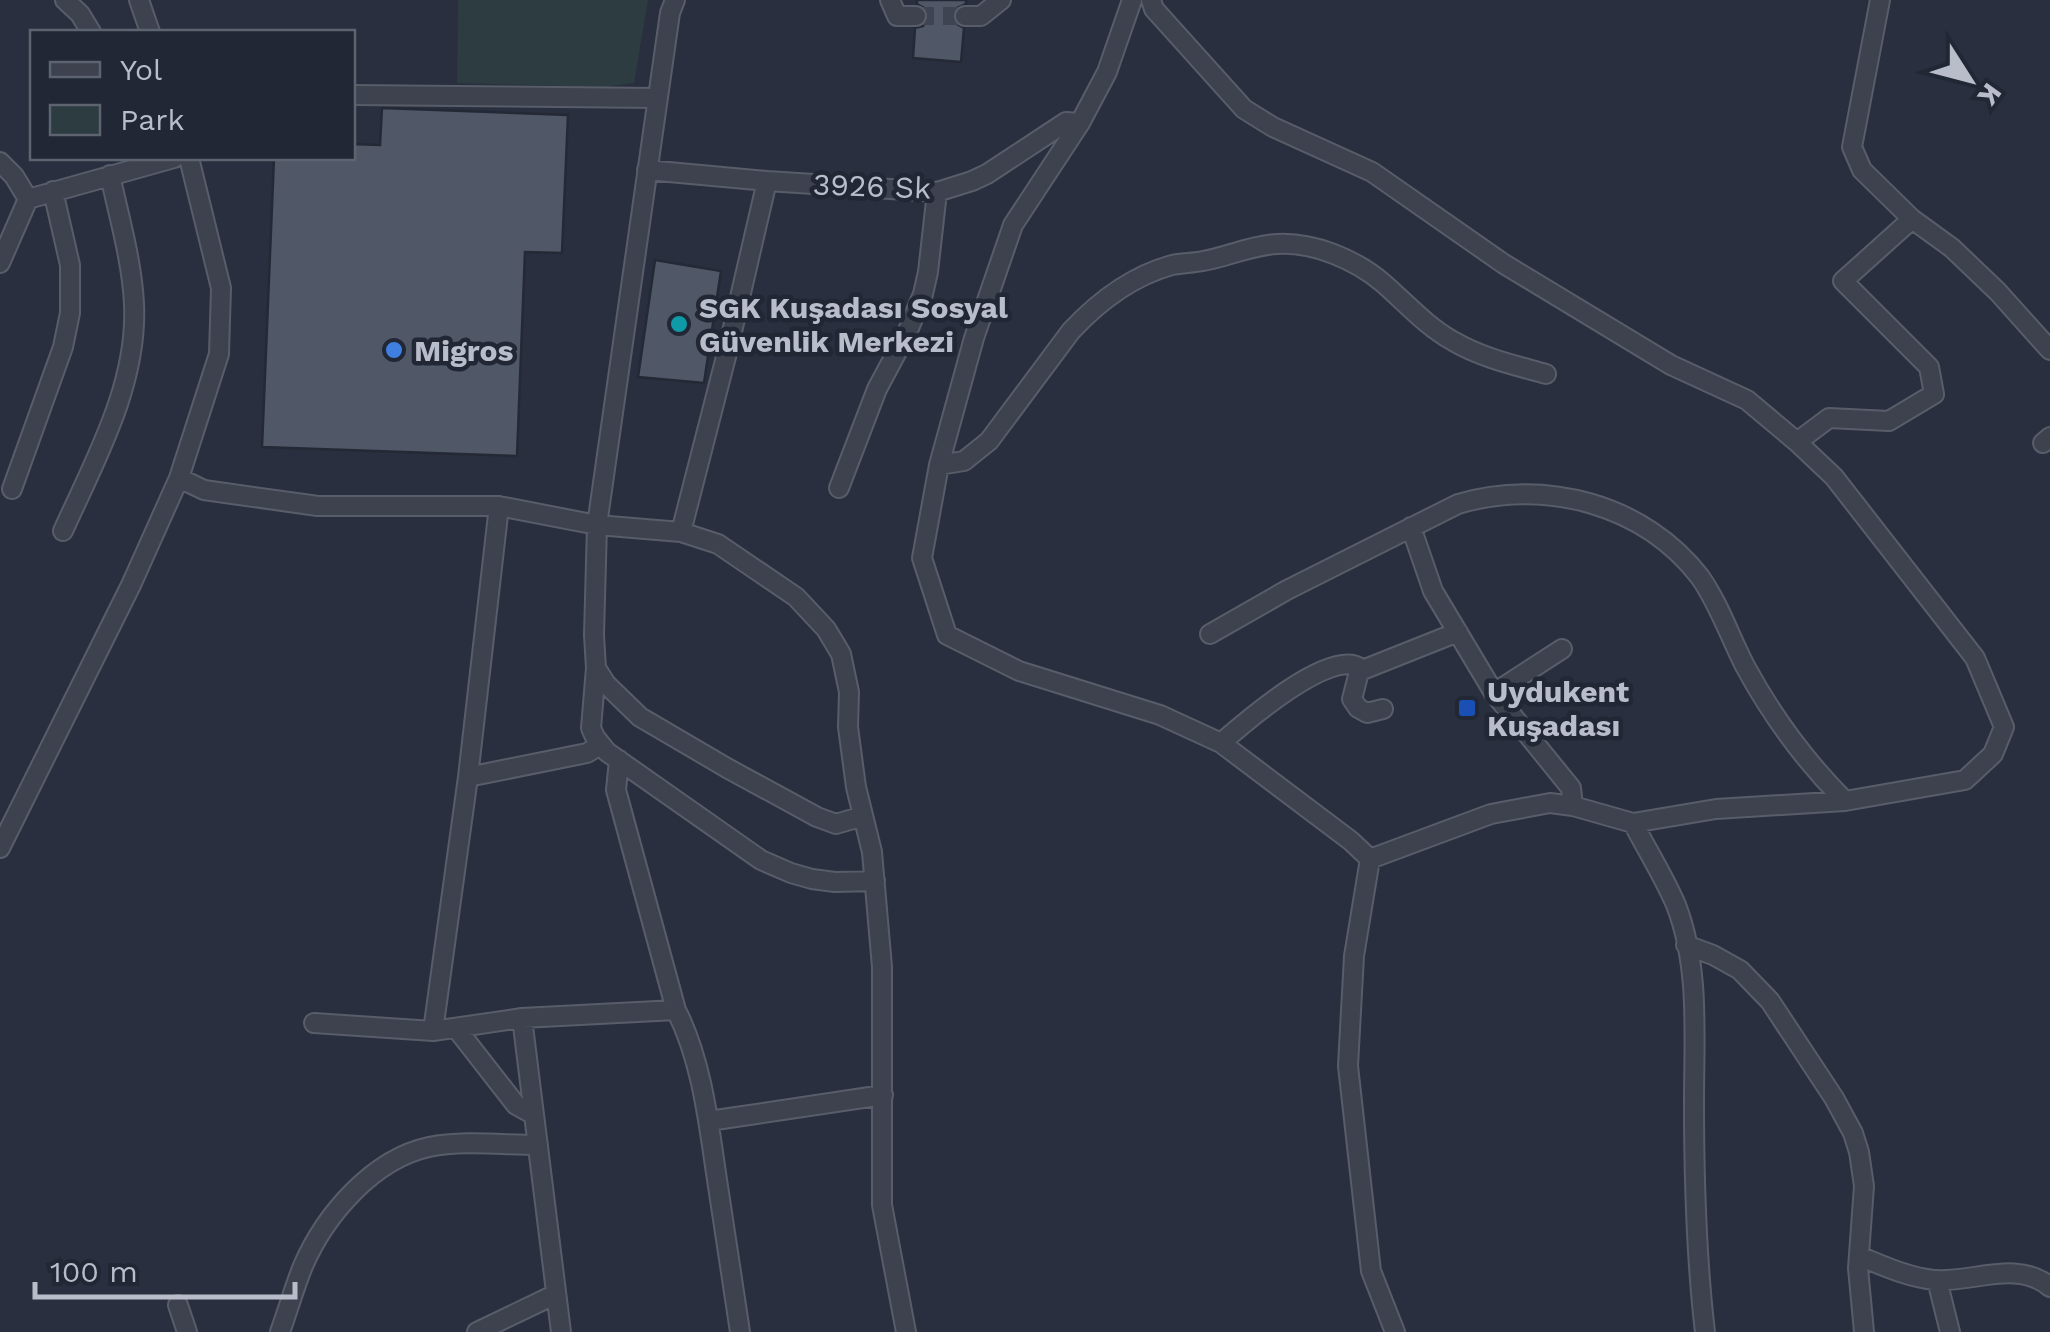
<svg xmlns="http://www.w3.org/2000/svg" width="2050" height="1332" font-family="'Work Sans',sans-serif">
  <rect width="100%" height="100%" fill="#292f3e"/>
  <path fill="#2c3c40" d="M458 0H648L634 83 604 87 457 83Z"/>
  <path fill="#505767" stroke="#242936" stroke-width="2.5" d="M917 0H966V4L955 9 953 15 955 23 964 28 961 62 913 58 915 28 923 26 928 17 926 9 917 4Z
    M382 108 568 115 562 253 525 252 517 456 262 447 274 158H352V144L380 145Z
    M655 260 721 271 704 383 638 377Z"/>
  <g fill="none" stroke-linecap="round" stroke-linejoin="round">
    <path stroke="#3f4453" stroke-width="18" stroke-dasharray="18 9" stroke-linecap="butt" d="M916 16H965"/>
    <g stroke="#585d69" stroke-width="22">
      <path id="minor" d="M65 0 80 14 91 32
        M139 0 150 32
        M675 0 670 13 597 525 594 635 596 668 606 684 640 717 727 768 817 817 836 824 863 816
        M890 0 897 16H916
        M1132 0 1107 72 1080 123 1013 225 974 338 939 465 922 558 947 635 1019 671 1160 715 1221 743 1351 841 1370 859
        M1151 0 1154 9 1244 109 1273 127 1372 172 1504 264 1671 365 1747 400 1797 442 1834 477 1975 658 2004 727 1993 754 1965 780 1845 801 1716 809 1633 823 1573 806 1550 803 1491 814 1370 859
        M1880 0 1852 147 1862 170 1912 219 1952 248 1998 292 2050 350
        M965 16H981L1001 0
        M352 95 658 98
        M189 158 221 288 219 354 179 478 204 490 318 506H499L597 525 681 532 718 544 796 597 826 629 841 654 849 692 848 727 856 787 872 852 882 967V1205L906 1332
        M0 162 14 176 28 199
        M647 170 767 181 937 192 972 181 987 174 1066 122 1080 123
        M0 263 28 199 174 158
        M1797 442 1829 418 1889 421 1934 394 1929 367 1843 281 1912 219
        M2043 443 2050 437
        M939 465 964 461 989 441 1071 331C1099 301 1132 276 1172 265 1182 263 1193 263 1203 261 1227 257 1252 245 1277 244 1313 242 1355 259 1383 283 1406 303 1426 326 1453 341 1482 358 1514 365 1546 374
        M839 488 877 389 907 333 923 294 928 272 937 192
        M12 489 63 347 70 313V265L53 191
        M1411 527 1433 591 1494 693 1571 788 1573 806
        M63 531C95 460 138 384 134 304 132 261 119 217 110 175
        M681 532 728 349 767 181
        M1210 634 1287 590 1458 504C1544 478 1644 504 1700 577 1719 604 1730 637 1745 666 1772 716 1805 761 1845 801
        M596 668 591 728 595 737 607 752 761 860 791 873 812 879 835 882 875 881
        M1360 671 1458 632
        M1494 693 1562 649
        M1221 743C1244 723 1331 647 1360 668L1352 699 1358 708 1367 713 1383 709
        M619 760 616 790 676 1010C701 1059 708 1118 716 1173 724 1226 732 1279 740 1332
        M468 777 587 753 600 745
        M1633 823C1647 850 1664 877 1676 905 1700 967 1694 1036 1694 1102 1694 1179 1696 1256 1705 1332
        M0 848 131 585 179 478
        M1370 859 1354 956 1348 1066 1371 1271 1395 1332
        M1686 945 1713 955 1740 970 1770 1001 1834 1098 1853 1133 1859 1152 1864 1186 1858 1268 1864 1332
        M522 1018 561 1332
        M314 1023 433 1031 522 1018 676 1010
        M456 1028 516 1105 534 1115
        M433 1031 468 777 499 506
        M709 1121 883 1095
        M1859 1256C1884 1266 1907 1277 1934 1280 1973 1283 2017 1259 2050 1287
        M1937 1280 1950 1332
        M178 1305 187 1332
        M280 1332C288 1310 294 1288 303 1266 325 1215 373 1159 429 1147 464 1140 503 1145 538 1145
        M477 1332 556 1294"/>
    </g>
    <use href="#minor" stroke="#3d424e" stroke-width="18"/>
  </g>
  <circle fill="#0f9aa8" stroke="#212734" stroke-width="4" cx="679" cy="324" r="10"/>
  <circle fill="#3f7fe0" stroke="#212734" stroke-width="4" cx="394" cy="350" r="10"/>
  <rect fill="#1a4fb4" stroke="#212734" stroke-width="4" x="1457" y="698" width="20" height="20" rx="5"/>
  <g text-anchor="middle" dominant-baseline="central" stroke-width="9" stroke-linejoin="round" paint-order="stroke">
    <g font-size="30" fill="#b9bdc9" stroke="#212734">
      <text transform="translate(872 186) rotate(2)">3926 Sk</text>
    </g>
    <g font-size="30" font-weight="bold" fill="#b9bdc9" stroke="#212734" text-anchor="start">
      <text x="699" y="307">SGK Kuşadası Sosyal<tspan x="699" dy="34">Güvenlik Merkezi</tspan></text>
      <text x="414" y="350">Migros</text>
      <text x="1487" y="691">Uydukent<tspan x="1487" dy="34">Kuşadası</tspan></text>
    </g>
  </g>
  <rect x="30" y="30" width="325" height="130" fill="#212734" stroke="#5e6370" stroke-width="2.5"/>
  <rect x="50" y="62" width="50" height="15" fill="#3d424e" stroke="#5e6370" stroke-width="2.5"/>
  <text x="120" y="80" font-size="30" fill="#b9bdc9">Yol</text>
  <rect x="50" y="105" width="50" height="30" fill="#2c3c40" stroke="#5e6370" stroke-width="2.5"/>
  <text x="120" y="130" font-size="30" fill="#b9bdc9">Park</text>
  <g transform="translate(1970 80) rotate(126)" stroke="#212734" stroke-width="8" paint-order="stroke">
  <path d="M0-8L18 38L0 25L-18 38Z" fill="#b9bdc9"/>
  <text y="-15" font-size="28" font-weight="bold" text-anchor="middle" fill="#b9bdc9">K</text>
  </g>
  <path d="M35 1282v15h260v-15" fill="none" stroke="#b9bdc9" stroke-width="5"/>
  <text x="50" y="1282" font-size="30" fill="#b9bdc9" stroke="#212734" stroke-width="8" paint-order="stroke">100 m</text>
</svg>
